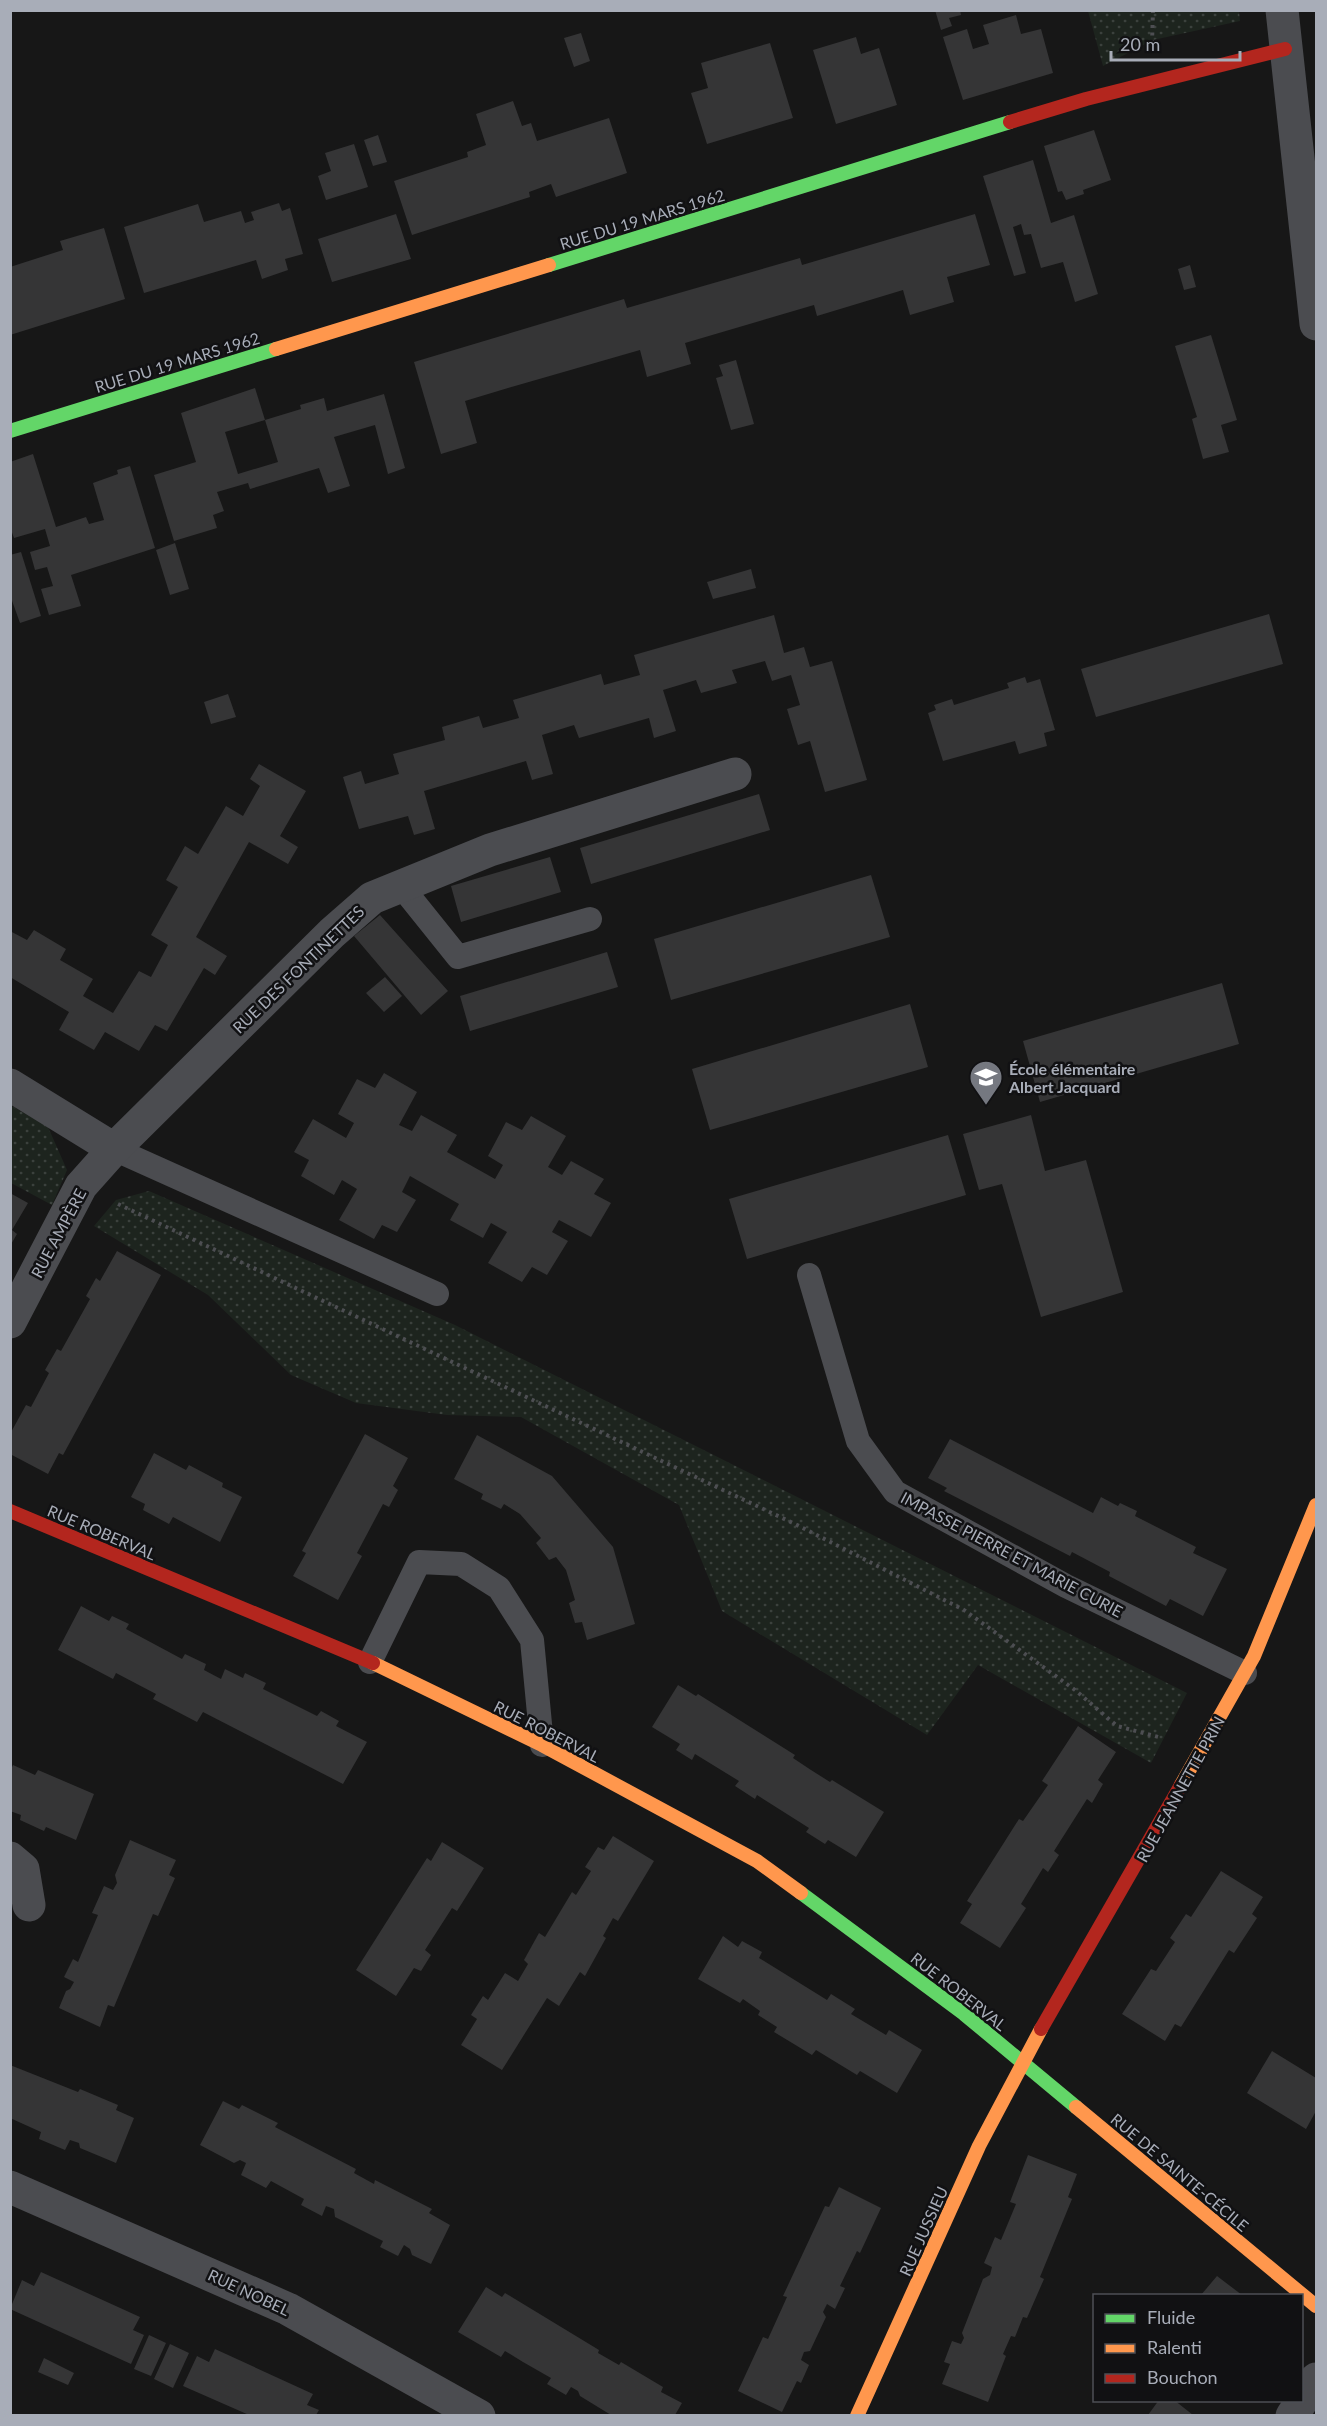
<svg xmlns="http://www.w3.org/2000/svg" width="1327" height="2426" font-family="Lato,sans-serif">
  <defs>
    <pattern id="grass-dots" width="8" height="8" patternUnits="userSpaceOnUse" patternTransform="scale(1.5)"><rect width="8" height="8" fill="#1d241e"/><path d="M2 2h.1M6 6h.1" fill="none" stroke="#3b413d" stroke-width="1.8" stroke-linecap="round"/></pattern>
  </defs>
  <rect width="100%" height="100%" fill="#171717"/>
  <path fill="url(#grass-dots)" d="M1088 11H1239L1240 21 1153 40 1103 66Z
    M10 1105 48 1127 67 1170 52 1205 11 1183Z
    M149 1191 455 1325 1187 1693 1151 1763 978 1665 927 1735 722 1611 679 1505 521 1417 447 1415 356 1403 291 1375 208 1295 94 1226 116 1200Z"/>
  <path fill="#353536" d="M935 10H960L961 15 949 18 952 26 941 30Z
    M1016 15 1021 34 1041 29 1053 73 963 100 943 37 967 29 973 49 989 44 983 25Z
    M581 33 590 61 574 67 564 38Z
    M856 37 861 54 879 48 897 105 836 124 813 50Z
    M770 43 793 118 707 144 691 93 708 88 701 63Z
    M513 101 522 126 531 123 537 141 609 118 627 173 556 197 551 184 529 192 530 197 412 235 394 181 468 157 467 152 486 145 476 114Z
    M1094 130 1111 180 1083 190 1084 194 1066 200 1062 191 1058 192 1044 146Z
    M378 135 387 162 373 166 364 140Z
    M354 144 368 187 326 200 318 176 331 171 325 153Z
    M1033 160 1051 223 1074 215 1098 294 1075 302 1063 262 1041 268 1031 234 1024 235 1021 224 1013 227 1026 273 1014 276 983 176Z
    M279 203 282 211 290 208 303 254 285 259 288 270 262 279 256 260 144 293 124 227 198 204 204 222 241 211 245 223 254 220 251 212Z
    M396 214 411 259 332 282 318 239Z
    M975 214 990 265 947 277 954 302 910 315 903 290 817 316 814 305 685 343 691 364 647 377 640 350 508 388 465 401 477 443 441 454 414 362 624 299 627 308 800 258 802 265Z
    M104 228 125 299 10 335V267L63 250 60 241Z
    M1190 265 1196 287 1184 290 1178 269Z
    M1211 335 1237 420 1221 425 1229 452 1203 459 1192 419 1197 417 1175 346Z
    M736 360 754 424 731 430 716 378 723 376 719 365Z
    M255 388 265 420 225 432 238 474 278 462 265 420 301 409 300 405 324 398 327 411 384 394 405 468 388 474 375 425 334 437 350 486 328 493 319 468 250 489 248 483 217 492 224 511 213 515 217 528 174 541 154 475 196 462 181 413Z
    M33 454 56 527 86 517 89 524 104 520 93 483 118 474 117 470 130 466 155 548 71 575 81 606 49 615 41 589 53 586 47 567 35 570 30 552 50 546 45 529 14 538 10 527V462Z
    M175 543 189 589 170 595 156 550Z
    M21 552 41 616 20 623 10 595V555Z
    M751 569 756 588 713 599 707 582Z
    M1269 614 1283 664 1096 717 1081 669Z
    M774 615 784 653 804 647 810 667 832 661 867 780 825 792 810 741 798 745 787 709 800 705 791 675 772 681 765 661 732 670 737 683 701 693 696 680 663 690 676 731 654 738 649 718 579 738 574 725 542 735 553 774 532 780 526 761 424 791 435 829 414 835 408 816 359 829 343 777 361 771 365 784 399 774 393 754 445 740 442 727 479 716 483 728 519 718 513 700 601 674 604 685 640 675 634 655Z
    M1025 677 1027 683 1040 679 1055 730 1044 733 1047 746 1019 754 1015 741 943 761 928 713 936 710 934 705 952 699 954 705 1009 688 1007 683Z
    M228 694 236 717 211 724 204 702Z
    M259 764 306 791 280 836 298 847 288 864 249 842 196 937 227 956 215 975 204 968 167 1031 155 1025 139 1051 105 1032 94 1050 59 1030 69 1012 10 977V931L27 940 34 930 66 949 60 960 93 979 83 996 113 1013 139 971 151 977 168 945 151 935 178 887 166 880 185 846 198 854 226 806 243 816 260 786 250 779Z
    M759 794 770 830 591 884 580 848Z
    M550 857 561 892 461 922 451 886Z
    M871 875 890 937 671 1000 654 939Z
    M380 915 448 991 421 1015 354 936Z
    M607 952 618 987 470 1031 460 996Z
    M385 977 402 996 384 1012 366 993Z
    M1222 983 1239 1044 1040 1102 1023 1041Z
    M910 1004 928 1067 710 1130 692 1069Z
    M384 1073 417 1092 399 1125 412 1131 421 1115 457 1135 447 1152 495 1179 503 1165 488 1156 506 1122 522 1130 531 1116 566 1136 548 1167 562 1175 571 1161 604 1179 594 1194 611 1203 591 1237 559 1220 552 1232 568 1241 547 1275 532 1267 522 1282 488 1263 507 1232 491 1223 483 1238 450 1220 459 1204 410 1176 402 1192 416 1200 397 1232 382 1225 374 1239 339 1220 357 1189 342 1180 334 1195 301 1176 309 1160 294 1152 313 1119 346 1138 354 1123 338 1114 357 1079 375 1088Z
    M1031 1115 1045 1171 1086 1160 1123 1292 1041 1317 1002 1184 979 1190 963 1134Z
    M948 1135 966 1195 747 1259 729 1199Z
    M10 1193 28 1203 12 1230 17 1234 10 1246Z
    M117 1251 161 1275 63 1455 59 1453 48 1474 10 1454V1434L26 1405 31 1407 49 1373 45 1370 57 1349 61 1351 90 1299 86 1296 96 1278 100 1281Z
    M365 1434 408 1458 393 1486 398 1490 389 1507 383 1504 357 1553 362 1556 338 1600 293 1576 306 1553 302 1551Z
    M477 1435 552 1476 613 1547 635 1624 587 1640 582 1622 575 1623 569 1603 575 1600 566 1570 556 1557 549 1560 536 1543 541 1538 520 1514 504 1504 501 1509 481 1499 483 1494 454 1479Z
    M950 1439 1093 1513 1101 1497 1118 1506 1120 1503 1137 1511 1135 1516 1196 1547 1193 1553 1227 1569 1203 1616 1170 1599 1166 1606 1109 1576 1110 1572 1072 1552 1070 1556 944 1491 947 1488 928 1478Z
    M154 1453 186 1470 189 1465 223 1483 222 1487 242 1497 220 1542 173 1517 169 1524 143 1510 145 1504 131 1497Z
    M81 1606 109 1621 112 1616 129 1624 126 1629 182 1659 185 1654 206 1664 204 1670 221 1679 225 1669 243 1678 245 1673 266 1683 263 1689 317 1716 321 1711 339 1721 336 1726 367 1742 343 1784 203 1712 197 1722 153 1699 156 1694 116 1673 113 1679 58 1650Z
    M678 1685 696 1696 698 1694 795 1755 793 1758 811 1770 830 1782 832 1780 884 1812 856 1857 828 1840 825 1844 806 1832 809 1828 757 1795 755 1799 735 1786 739 1781 695 1754 692 1760 676 1750 680 1744 652 1727Z
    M1078 1726 1116 1752 1098 1780 1103 1784 1092 1803 1087 1799 1054 1851 1059 1855 1048 1872 1043 1868 1021 1904 1026 1908 1000 1948 960 1923 972 1904 967 1901 1019 1819 1023 1821 1048 1785 1042 1781Z
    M13 1765 35 1775 38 1770 94 1794 76 1840 46 1827 44 1831 20 1820 21 1815 10 1811V1771Z
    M613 1836 654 1861 618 1921 613 1918 603 1936 606 1938 585 1976 580 1972 559 2006 547 1998 502 2070 461 2045 477 2019 471 2015 483 1996 488 2000 505 1973 518 1981 528 1964 524 1960 539 1933 545 1937 572 1892 576 1895 591 1871 585 1867 598 1847 604 1850Z
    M130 1840 176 1860 169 1875 175 1878 158 1916 153 1914 114 2007 108 2005 100 2027 59 2008 66 1991 70 1989 74 1982 64 1977 73 1959 78 1962 98 1915 92 1913 104 1886 113 1890 117 1883 115 1875Z
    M442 1842 484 1868 457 1911 452 1908 425 1950 431 1955 421 1971 414 1968 396 1996 356 1970 427 1858 431 1861Z
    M1221 1871 1263 1897 1252 1914 1257 1918 1234 1953 1229 1950 1181 2027 1175 2024 1165 2041 1122 2014 1151 1969 1156 1971 1175 1942 1170 1938 1186 1914 1191 1917Z
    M723 1936 738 1947 742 1941 762 1952 759 1958 827 2000 831 1994 855 2009 851 2014 886 2035 889 2030 922 2050 897 2093 860 2071 857 2075 816 2050 812 2055 774 2032 777 2027 758 2015 760 2011 743 1999 740 2003 698 1979Z
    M1272 2051 1316 2078V2111L1306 2129 1247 2093Z
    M10 2065 78 2092 80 2089 118 2105 116 2110 134 2118 116 2163 80 2148 79 2143 70 2140 65 2150 39 2139 41 2132 10 2118Z
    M223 2101 239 2109 242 2105 278 2123 275 2127 356 2169 354 2173 374 2184 375 2180 432 2209 429 2213 450 2225 431 2264 412 2255 410 2249 404 2245 398 2256 380 2247 383 2241 335 2217 334 2209 326 2206 322 2216 301 2205 304 2199 271 2181 266 2188 241 2175 246 2163 240 2160 234 2163 200 2145Z
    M1028 2155 1077 2174 1068 2197 1072 2199 1040 2277 1044 2279 1027 2318 1023 2317 1015 2337 1011 2336 1003 2354 1006 2356 988 2402 942 2384 950 2364 944 2362 952 2341 961 2344 964 2338 962 2333 983 2279 990 2275 992 2267 984 2263 995 2237 1001 2240 1016 2204 1010 2202Z
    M839 2187 881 2208 860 2253 857 2251 840 2286 845 2288 835 2309 827 2304 823 2312 826 2317 810 2351 804 2352 801 2360 809 2365 801 2383 797 2381 782 2412 738 2391 763 2337 768 2339 787 2297 783 2296 825 2206 829 2207Z
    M41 2272 140 2317 133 2330 144 2335 131 2364 10 2309 22 2280 34 2286Z
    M1217 2276 1242 2295H1201Z
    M486 2287 502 2297 505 2293 599 2350 598 2353 619 2365 621 2362 663 2387 661 2392 682 2403 675 2415H611L580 2396 578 2391 571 2387 566 2395 547 2384 551 2378 523 2362 505 2351 501 2357 458 2332Z
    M149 2335 166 2343 151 2376 134 2369Z
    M170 2344 189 2353 173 2388 154 2379Z
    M215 2349 313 2394 307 2405 319 2410 316 2415H249L183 2386 197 2356 209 2362Z
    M44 2358 74 2373 68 2385 38 2372Z
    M1159 2400H1174L1193 2415H1148Z"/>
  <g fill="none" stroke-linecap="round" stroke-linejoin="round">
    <path stroke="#4d4e52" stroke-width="4" stroke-dasharray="3 4.5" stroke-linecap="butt" d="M1152 43 1153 10
      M118 1204 795 1524 964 1610 1075 1690 1117 1726 1162 1738"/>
    <path stroke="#4b4c50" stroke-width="24" d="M401 886 458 957 590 919
      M114 1149 437 1294
      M809 1275 858 1441 895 1492 1066 1586 1245 1673
      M370 1662 419 1562 461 1564 499 1588 532 1640 542 1745"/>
    <path stroke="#4b4c50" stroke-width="33" d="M1282 10 1316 324
      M10 1085 114 1149
      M10 1322 81 1186 114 1149 332 933 372 898 490 850 735 774
      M10 1858 23 1869 29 1905
      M10 2187 288 2309 479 2416
      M1292 2416 1316 2379"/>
    <path stroke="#63d668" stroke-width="14" d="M549 265 1010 122
      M10 431 276 349
      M801 1893 964 2014 1076 2107"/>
    <path stroke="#ff974d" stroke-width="14" d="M276 349 549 265
      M373 1663 542 1745 757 1861 801 1893
      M1181 1785 1254 1656 1316 1505
      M1076 2107 1316 2306
      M857 2416 979 2146 1041 2029"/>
    <path stroke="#b3261e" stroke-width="14" d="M1010 122 1086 99 1285 49
      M10 1511 373 1663
      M1041 2029 1181 1785"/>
  </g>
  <defs>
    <g id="school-pin" transform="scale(1.725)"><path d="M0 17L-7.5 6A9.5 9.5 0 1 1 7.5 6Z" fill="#757880" stroke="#111113"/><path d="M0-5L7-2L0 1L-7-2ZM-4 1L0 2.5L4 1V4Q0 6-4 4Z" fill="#fff"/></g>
  </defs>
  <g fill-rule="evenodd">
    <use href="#school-pin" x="986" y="1077"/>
  </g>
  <g text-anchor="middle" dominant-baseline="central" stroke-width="5" stroke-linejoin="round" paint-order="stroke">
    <g font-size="16" fill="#a8adb8" stroke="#111113">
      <text transform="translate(642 219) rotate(-17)">RUE DU 19 MARS 1962</text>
      <text transform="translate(177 362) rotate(-17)">RUE DU 19 MARS 1962</text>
      <text transform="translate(298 969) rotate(-44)">RUE DES FONTINETTES</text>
      <text transform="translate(58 1233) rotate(-62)">RUE AMPÈRE</text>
      <text transform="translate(102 1532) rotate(23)">RUE ROBERVAL</text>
      <text transform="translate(1012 1554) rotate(28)">IMPASSE PIERRE ET MARIE CURIE</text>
      <text transform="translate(547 1731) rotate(27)">RUE ROBERVAL</text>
      <text transform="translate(1180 1789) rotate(-61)">RUE JEANNETTE PRIN</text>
      <text transform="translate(959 1991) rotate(38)">RUE ROBERVAL</text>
      <text transform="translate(1180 2172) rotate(40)">RUE DE SAINTE-CÉCILE</text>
      <text transform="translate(923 2231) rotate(-66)">RUE JUSSIEU</text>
      <text transform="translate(249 2292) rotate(25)">RUE NOBEL</text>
    </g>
    <g font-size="16" font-weight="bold" fill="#a8adb8" stroke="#111113" text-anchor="start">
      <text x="1009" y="1068">École élémentaire<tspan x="1009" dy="18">Albert Jacquard</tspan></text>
    </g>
  </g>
  <rect width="1327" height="2426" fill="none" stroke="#a8adb8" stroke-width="24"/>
  <rect x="1093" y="2294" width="210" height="108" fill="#111113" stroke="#4d4f55" stroke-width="1.5"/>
  <rect x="1105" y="2314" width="30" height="9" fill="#63d668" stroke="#4d4f55" stroke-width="1.5"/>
  <text x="1147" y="2324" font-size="18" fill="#a8adb8">Fluide</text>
  <rect x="1105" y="2344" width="30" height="9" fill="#ff974d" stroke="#4d4f55" stroke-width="1.5"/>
  <text x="1147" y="2354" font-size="18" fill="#a8adb8">Ralenti</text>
  <rect x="1105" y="2374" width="30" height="9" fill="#b3261e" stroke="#4d4f55" stroke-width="1.5"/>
  <text x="1147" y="2384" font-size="18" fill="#a8adb8">Bouchon</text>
  <path d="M1111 51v9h129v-9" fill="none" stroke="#a8adb8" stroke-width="3"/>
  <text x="1120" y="51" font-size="18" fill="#a8adb8" stroke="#111113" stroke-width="4.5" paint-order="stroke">20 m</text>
</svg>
